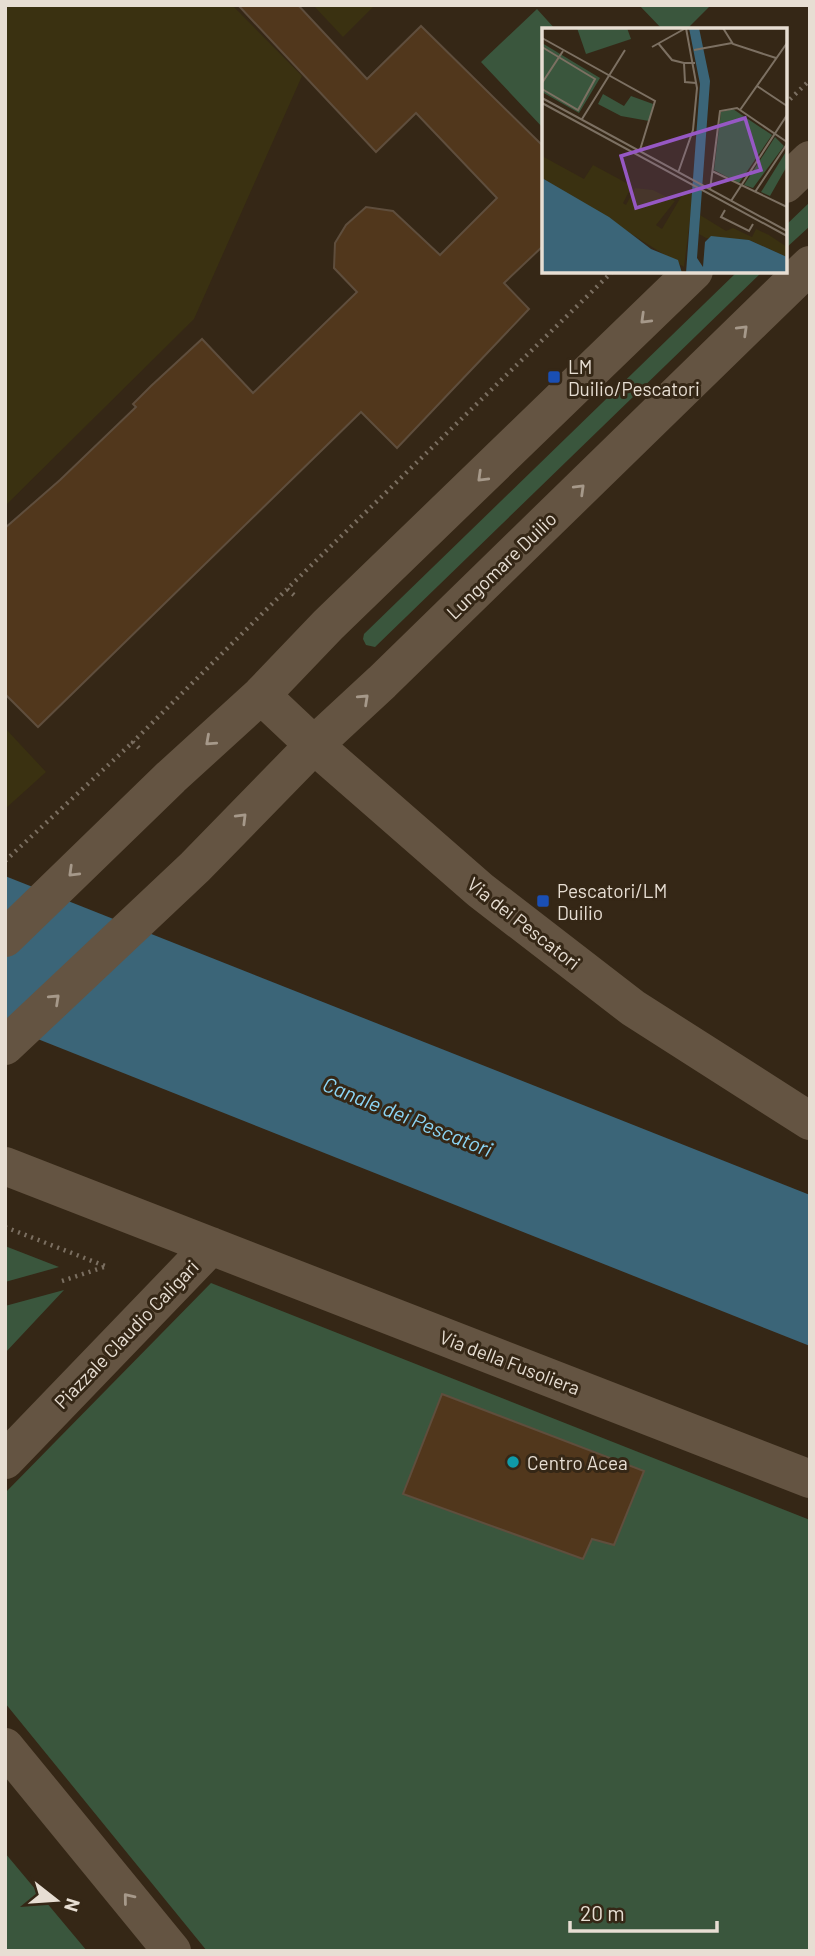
<svg xmlns="http://www.w3.org/2000/svg" width="815" height="1956" font-family="Barlow,sans-serif">
  <rect width="100%" height="100%" fill="#352716"/>
  <path fill="#3a563d" d="M639 5H710V6L686 30H663Z
    M537 9 556 30H544V129L481 62Z
    M810 202V226L785 249V226Z
    M738 271H763L375 647 366 645 363 639 364 634Z
    M5 1246 59 1267 5 1282Z
    M211 1283 810 1520V1951H207L5 1703V1493Z
    M64 1290 5 1353V1306Z
    M5 1853 87 1951H5Z"/>
  <path fill="#3a3111" d="M5 5H232L302 76 194 319 5 506Z
    M313 5H375L343 37Z
    M5 728 46 772 5 809Z"/>
  <path fill="#3b6578" d="M5 876 810 1195V1346L5 1026Z"/>
  <path fill="#51371c" stroke="#5f4e3d" stroke-width="2" d="M238 5H298L367 79 421 26 544 147V245L504 283 529 309 397 448 361 412 38 727 5 694V528L60 480 136 407 133 404 151 386 202 339 253 393 357 292 334 268 335 243 346 225 366 207 393 211 440 255 497 198 416 113 376 152Z
    M442 1394 644 1471 614 1545 592 1539 583 1559 403 1494Z"/>
  <g fill="none" stroke-linecap="round" stroke-linejoin="round">
    <path stroke="#7b6f61" stroke-width="4.5" stroke-dasharray="2 5" stroke-linecap="butt" d="M785 104 810 80
      M294 595 287 589 613 271
      M139 748 133 742 287 589
      M5 861 133 742
      M5 1227 105 1266
      M62 1281 104 1267"/>
    <path stroke="#645442" stroke-width="38" d="M5 1166 810 1479
      M5 1460 211 1246
      M5 1747 172 1951"/>
    <path stroke="#645442" stroke-width="38" d="M785 184 810 160
      M261 695 314 745 480 890 633 1008 810 1121
      M5 938 171 777 261 695 328 625 694 271
      M5 1046 195 867 314 745 382 682 810 265"/>
  </g>
  <defs><path id="oneway-chevron" d="M-2-3.5L2.5 0L-2 3.5" fill="none" stroke-width="1.6" stroke-linecap="round" stroke-linejoin="round" transform="scale(1.75)"/></defs>
  <g stroke="#a6998a">
    <use href="#oneway-chevron" transform="translate(645 319) rotate(136)"/>
    <use href="#oneway-chevron" transform="translate(743 330) rotate(-44)"/>
    <use href="#oneway-chevron" transform="translate(482 477) rotate(136)"/>
    <use href="#oneway-chevron" transform="translate(580 489) rotate(-44)"/>
    <use href="#oneway-chevron" transform="translate(364 699) rotate(-43)"/>
    <use href="#oneway-chevron" transform="translate(210 741) rotate(138)"/>
    <use href="#oneway-chevron" transform="translate(242 818) rotate(-45)"/>
    <use href="#oneway-chevron" transform="translate(73 872) rotate(136)"/>
    <use href="#oneway-chevron" transform="translate(55 999) rotate(-43)"/>
    <use href="#oneway-chevron" transform="translate(128 1898) rotate(-129)"/>
  </g>
  <g fill="#1a4fb4" stroke="#352716" stroke-width="2.5">
    <rect x="547" y="370" width="14" height="14" rx="3.5"/>
    <rect x="536" y="894" width="14" height="14" rx="3.5"/>
  </g>
  <circle fill="#0f9aa8" stroke="#352716" stroke-width="2.5" cx="513" cy="1462" r="7"/>
  <g text-anchor="middle" dominant-baseline="central" stroke-width="6" stroke-linejoin="round" paint-order="stroke">
    <g font-size="19" fill="#e7ded3" stroke="#352716" text-anchor="start">
      <text x="568" y="366">LM<tspan x="568" dy="22">Duilio/Pescatori</tspan></text>
      <text x="557" y="890">Pescatori/LM<tspan x="557" dy="22">Duilio</tspan></text>
      <text x="527" y="1462">Centro Acea</text>
    </g>
    <g font-size="19" fill="#e7ded3" stroke="#352716">
      <text transform="translate(501 565) rotate(-44)">Lungomare Duilio</text>
      <text transform="translate(524 923) rotate(38)">Via dei Pescatori</text>
      <text transform="translate(126 1334) rotate(-46)">Piazzale Claudio Caligari</text>
      <text transform="translate(510 1362) rotate(21)">Via della Fusoliera</text>
    </g>
    <g font-size="21" font-style="italic" fill="#8cd5f5" stroke="#352716">
      <text transform="translate(408 1116) rotate(22)">Canale dei Pescatori</text>
    </g>
  </g>
  <g transform="translate(542 28)">
    <rect width="245" height="245" fill="#352716"/>
    <path d="M35 0H85L89 11 44 26ZM0 15 58 50 37 85 0 64ZM61 66 82 78 89 68 111 76 107 93 79 88 56 76ZM191 81 230 107 197 155 172 142 179 84ZM233 109 242 118 211 160 202 157ZM245 122V138L228 168 219 164Z" fill="#3a563d"/>
    <path d="M0 128 42 151 51 137 90 158 81 175 84 177 93 160 111 162 133 173 114 197 120 201 143 162 151 167 142 239 0 150ZM158 187 184 203 191 200 210 209 214 201 227 207 245 219V229L207 212 164 210 157 206Z" fill="#3a3111"/>
    <path d="M147 0H157L168 53 155 230 161 239 163 214 169 208 207 212 245 229V245H144L158 56ZM0 150 67 189 109 221 136 232 140 245H0Z" fill="#3b6578"/>
    <path fill="none" stroke="#7c7062" stroke-width="2" d="M181 0 191 16 234 30M0 10 113 73 98 122M116 15 130 32 142 35M0 19 53 51 36 82 0 61M110 19 144 0M152 22 190 15M153 35H142L143 54 154 55M0 55 21 23M215 58 245 78M0 70 245 203M0 75 245 208M198 82 245 15M40 91 83 22M170 143 245 179M136 145 151 102 155 60 144 0M168 162 178 83 195 80 245 114M213 164 245 116M189 173 245 87M183 182 179 189 207 203 211 196"/>
    <path fill="#9658c4" fill-opacity="0.15" stroke="#9658c4" stroke-width="3.5" d="M203 90 219 142 94 180 79 128Z"/>
    <rect width="245" height="245" fill="none" stroke="#e7ded3" stroke-width="3.5"/>
  </g>
  <rect width="815" height="1956" fill="none" stroke="#e7ded3" stroke-width="14"/>
  <g transform="translate(56 1900) rotate(107)" stroke="#352716" stroke-width="5" paint-order="stroke">
  <path d="M0-5L12 26L0 18L-12 26Z" fill="#e7ded3"/>
  <text y="-10" font-size="19" font-weight="bold" text-anchor="middle" fill="#e7ded3">N</text>
  </g>
  <path d="M570 1921v10h147v-10" fill="none" stroke="#e7ded3" stroke-width="3.5"/>
  <text x="580" y="1921" font-size="21" fill="#e7ded3" stroke="#352716" stroke-width="5" paint-order="stroke">20 m</text>
</svg>
